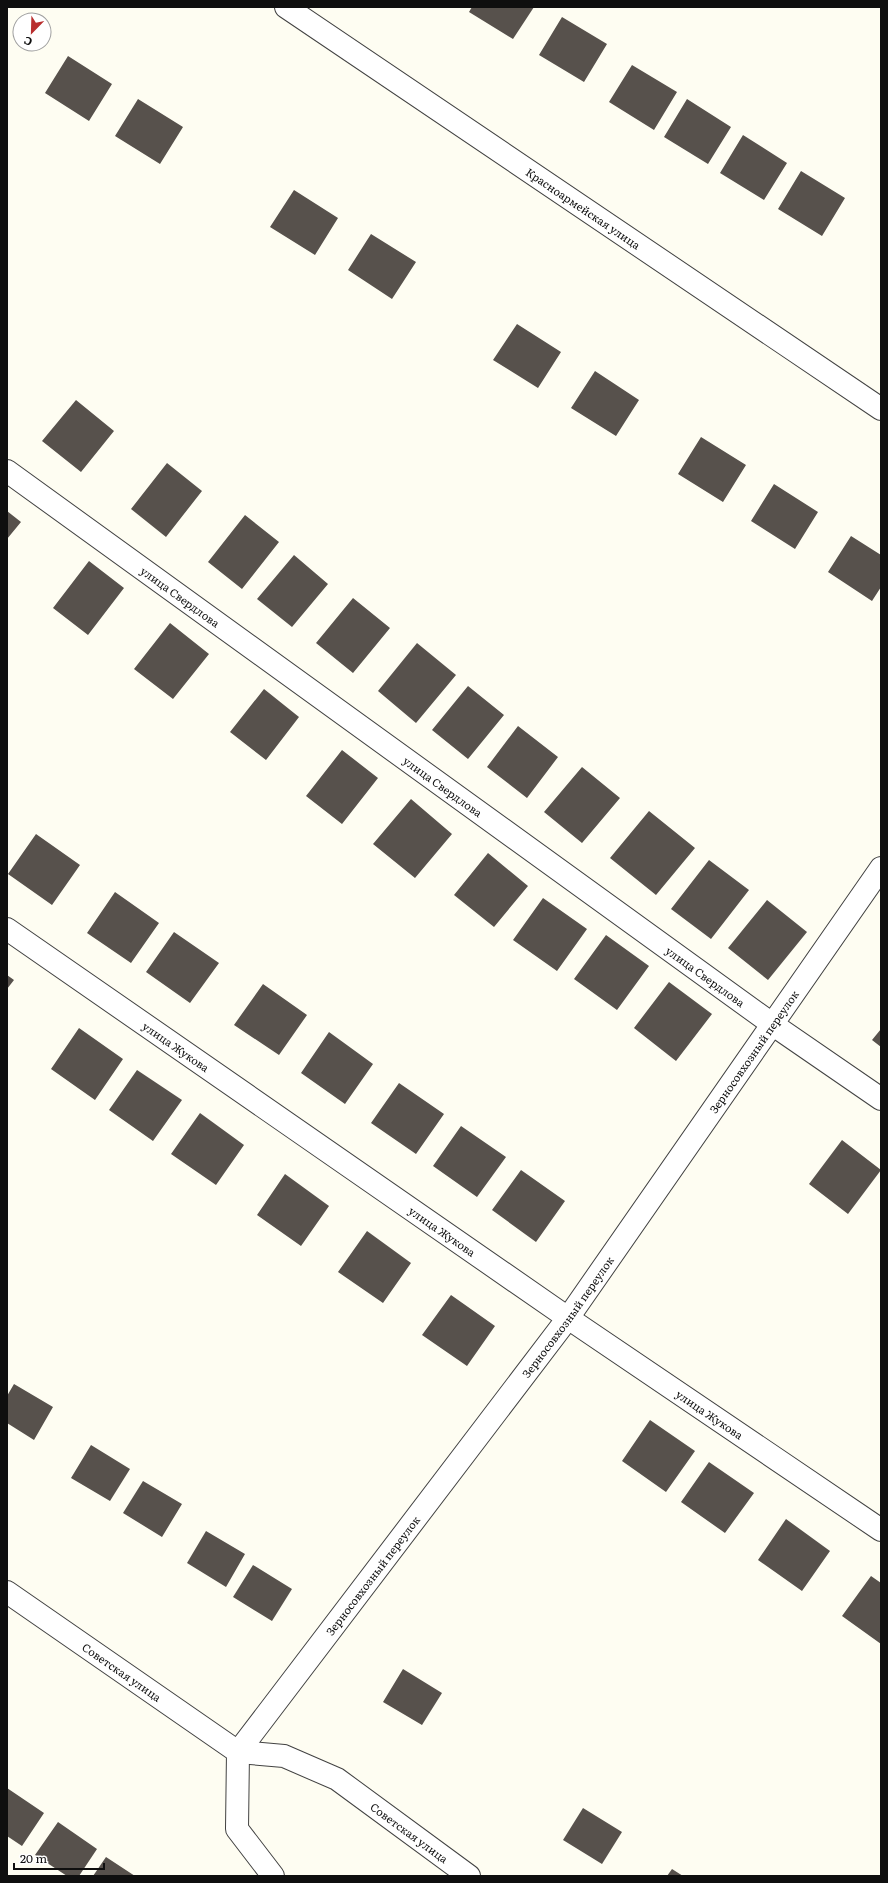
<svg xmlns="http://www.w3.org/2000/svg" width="888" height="1883" font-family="Literata,serif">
  <rect width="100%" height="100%" fill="#fefdf2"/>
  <path fill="#57514c" d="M472 7H534L513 39 469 12Z
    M562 17 607 44 584 82 539 55Z
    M68 56 112 84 89 121 45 93Z
    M632 65 677 92 654 130 609 102Z
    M138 99 183 127 160 164 115 136Z
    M687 99 731 127 708 164 664 137Z
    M743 135 787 163 764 200 720 173Z
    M801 171 845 198 822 236 778 209Z
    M294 190 338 218 315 255 270 227Z
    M371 234 416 262 392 299 348 270Z
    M517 324 561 352 538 388 493 360Z
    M595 371 639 400 616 436 571 408Z
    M76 400 114 431 81 472 42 441Z
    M701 437 746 465 723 502 678 474Z
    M167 463 202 491 166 537 131 509Z
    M774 484 818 512 795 549 751 521Z
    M7 511 21 522 7 539Z
    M245 515 279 542 242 589 208 562Z
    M851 536 881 555V587L872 601 828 572Z
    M294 555 328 584 292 627 257 599Z
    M89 561 124 588 88 635 53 608Z
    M353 598 390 628 353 673 316 643Z
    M170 623 209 654 173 699 134 669Z
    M417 643 456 675 416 723 378 691Z
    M468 686 504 715 468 759 432 730Z
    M264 689 299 717 266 760 230 732Z
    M518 726 558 757 527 798 487 767Z
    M342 750 378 778 342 824 306 796Z
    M582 767 620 798 582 843 544 812Z
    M411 799 452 834 415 878 373 844Z
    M649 811 695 848 656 895 610 858Z
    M36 834 80 865 52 905 8 874Z
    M488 853 528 886 494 927 454 895Z
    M709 860 749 890 711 939 671 909Z
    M115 892 159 923 131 963 87 933Z
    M543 898 587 929 557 971 513 940Z
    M767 900 807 932 768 980 728 948Z
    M174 932 219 963 190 1003 146 972Z
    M606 935 649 966 617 1010 574 979Z
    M7 975 14 980 7 989Z
    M669 982 712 1014 676 1061 634 1028Z
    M263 984 307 1015 279 1055 234 1025Z
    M79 1028 123 1059 95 1100 51 1069Z
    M881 1029V1047L872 1040Z
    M329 1032 373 1064 345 1104 301 1073Z
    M137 1070 182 1100 153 1141 109 1110Z
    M399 1083 444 1114 416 1154 371 1123Z
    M200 1113 244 1145 216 1185 171 1154Z
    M461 1126 506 1157 477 1197 433 1166Z
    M842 1140 881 1170 848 1214 809 1184Z
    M521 1170 565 1201 536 1242 492 1210Z
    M285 1174 329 1206 301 1246 257 1215Z
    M367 1231 411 1263 383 1303 338 1272Z
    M451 1295 495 1326 467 1366 422 1335Z
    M14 1384 53 1407 34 1440 7 1423V1396Z
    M650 1420 695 1451 666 1492 622 1461Z
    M91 1445 130 1469 110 1501 71 1478Z
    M709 1462 754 1493 725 1533 681 1502Z
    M143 1481 182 1504 162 1537 123 1513Z
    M786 1519 830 1551 802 1591 758 1560Z
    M206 1531 245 1554 226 1587 187 1563Z
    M253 1565 292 1589 272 1621 233 1597Z
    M871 1576 881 1583V1644L842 1616Z
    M403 1669 442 1693 422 1725 383 1702Z
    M7 1788 44 1813 22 1846 7 1836Z
    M583 1808 622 1832 602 1864 563 1840Z
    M58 1822 97 1849 79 1876H67L35 1855Z
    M106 1857 135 1876H93Z
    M672 1869 683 1876H667Z"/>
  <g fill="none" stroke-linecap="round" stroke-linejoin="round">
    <g stroke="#424242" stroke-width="24">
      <g id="minor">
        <path id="s1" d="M286 7 881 409"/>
        <path id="s2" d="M7 471 772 1024 881 1099"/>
        <path id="s3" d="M7 929 568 1318 881 1530"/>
        <path id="s4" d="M7 1592 238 1752 237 1829 273 1876"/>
        <path id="s5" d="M238 1752 568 1318 881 868"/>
        <path id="s6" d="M238 1752 284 1756 337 1779 469 1876"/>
      </g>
    </g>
    <use href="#minor" stroke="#fff" stroke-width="22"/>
  </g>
  <g text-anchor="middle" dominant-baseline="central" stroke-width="4" stroke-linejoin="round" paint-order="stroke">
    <g font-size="11" fill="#0f0f0f" stroke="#fff">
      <text stroke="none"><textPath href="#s1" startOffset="359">Красноармейская улица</textPath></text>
      <text stroke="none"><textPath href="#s2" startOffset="214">улица Свердлова</textPath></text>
      <text stroke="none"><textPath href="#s2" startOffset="538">улица Свердлова</textPath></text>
      <text stroke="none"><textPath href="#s2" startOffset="862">улица Свердлова</textPath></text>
      <text stroke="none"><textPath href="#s3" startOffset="206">улица Жукова</textPath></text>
      <text stroke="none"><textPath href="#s5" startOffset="870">Зерносовхозный переулок</textPath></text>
      <text stroke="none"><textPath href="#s3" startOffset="530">улица Жукова</textPath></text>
      <text stroke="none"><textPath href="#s5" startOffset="546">Зерносовхозный переулок</textPath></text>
      <text stroke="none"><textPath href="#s3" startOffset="854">улица Жукова</textPath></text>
      <text stroke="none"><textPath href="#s5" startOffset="222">Зерносовхозный переулок</textPath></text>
      <text stroke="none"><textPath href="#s4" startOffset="140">Советская улица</textPath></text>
      <text stroke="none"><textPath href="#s6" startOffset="194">Советская улица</textPath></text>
    </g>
  </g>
  <rect width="888" height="1883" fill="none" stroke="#0f0f0f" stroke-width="16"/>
  <g transform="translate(32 32) rotate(203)"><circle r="19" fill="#ffffff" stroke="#9f9f9f"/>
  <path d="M0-3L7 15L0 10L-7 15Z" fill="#b92e2e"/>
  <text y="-6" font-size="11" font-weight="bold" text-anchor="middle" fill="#0f0f0f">С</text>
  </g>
  <path d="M14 1863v6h90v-6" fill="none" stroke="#0f0f0f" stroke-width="2"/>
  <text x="20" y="1863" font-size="12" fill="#0f0f0f" stroke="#ffffff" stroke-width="3" paint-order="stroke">20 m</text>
</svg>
